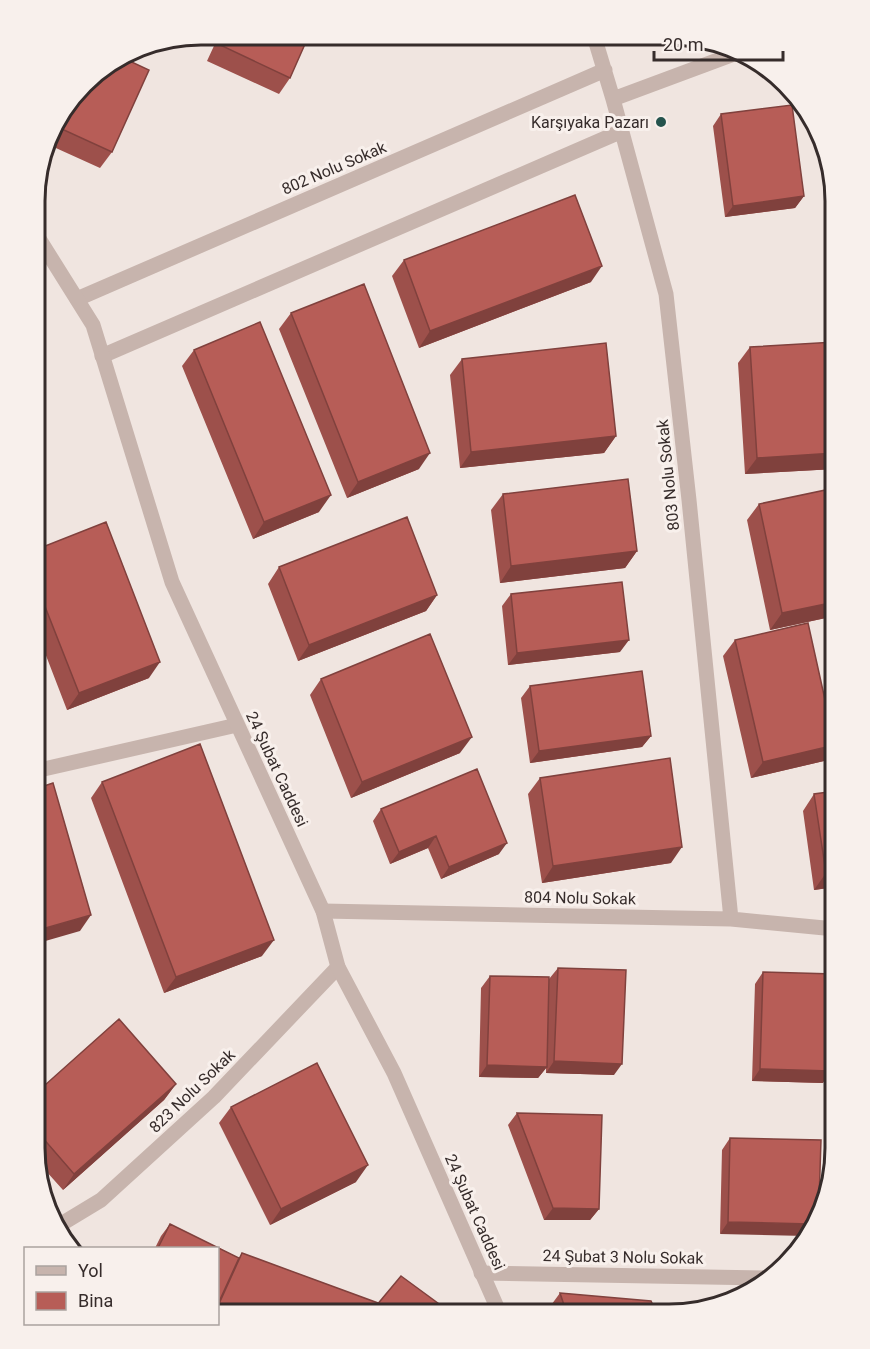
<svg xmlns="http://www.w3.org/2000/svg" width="870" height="1349" font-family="Roboto,sans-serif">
  <rect width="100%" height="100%" fill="#f0e5e0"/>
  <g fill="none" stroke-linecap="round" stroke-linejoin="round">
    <path stroke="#c7b4ad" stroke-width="15" d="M594 36 613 99 666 294 689 500 731 919
      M613 99 734 54
      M77 299 605 70
      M102 356 622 131
      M35 771 237 725
      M323 911 731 919 835 929
      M58 1226 101 1200 214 1097 338 967
      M481 1273 764 1278"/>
    <path stroke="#c7b4ad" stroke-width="15" d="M36 234 93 325 172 582 323 911 338 967 394 1073 500 1314"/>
  </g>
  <path fill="#9d504b" d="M219 35H309L290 78 279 94 207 61Z
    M91 76 112 152 100 168 47 144 52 127Z
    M721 114 804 196 795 208 725 217 713 126Z
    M404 260 591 282 419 348 392 276Z
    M291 313 419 469 347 498 279 329Z
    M750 347 835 469 745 474 738 363Z
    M194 350 319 512 253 539 182 366Z
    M462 359 616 436 604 453 460 468 450 375Z
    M503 494 637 551 625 568 500 583 491 510Z
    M759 504 835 616 770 630 747 520Z
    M35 550 149 678 67 710 35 627Z
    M279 567 437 595 426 611 298 661 268 584Z
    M511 594 620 652 508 665 502 606Z
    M735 640 824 761 751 778 723 656Z
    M321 679 460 753 351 798 310 695Z
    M530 686 651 736 642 747 530 763 521 698Z
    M540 778 671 863 542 883 528 794Z
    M102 782 262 956 164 993 91 798Z
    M814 794 835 887 814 890 803 811Z
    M381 809 499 854 441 879 428 848 390 864 373 821Z
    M558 968 614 1075 546 1073V1068L538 1078 479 1077 481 988 490 976 548 1014 549 979Z
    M763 972 823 1083 752 1081 755 984Z
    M176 1084 164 1100 63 1190 37 1161 34 1148 35 1094Z
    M231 1107 356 1182 270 1225 219 1123Z
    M517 1113 599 1209 590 1220H544L508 1125Z
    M730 1138 821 1140 720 1234 722 1150Z
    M170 1224 239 1258 242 1253 378 1303 451 1314 218 1313V1248H155L161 1236Z
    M560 1293 657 1314H546V1312Z"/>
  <path fill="#80413d" d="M804 196 795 208 725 217 733 206Z
    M602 266 591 282 419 348 430 331Z
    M616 436 604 453 460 468 471 452Z
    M430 453 419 469 347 498 358 482Z
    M835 453V469L745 474 757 458Z
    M331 495 319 512 253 539 264 522Z
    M637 551 625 568 500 583 511 566Z
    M437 595 426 611 298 661 309 645Z
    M835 602V616L770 630 782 613Z
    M629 640 620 652 508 665 517 653Z
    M160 662 149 678 67 710 79 693Z
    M651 736 642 747 530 763 539 751Z
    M472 737 460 753 351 798 362 782Z
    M835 745 824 761 751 778 763 762Z
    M436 836 428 848 390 864 399 852Z
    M507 843 499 854 441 879 449 867Z
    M682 847 671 863 542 883 553 866Z
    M835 872V887L814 890 826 873Z
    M91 915 80 931 35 944V931Z
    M274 940 262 956 164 993 176 977Z
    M554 1061 622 1064 614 1075 546 1073Z
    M487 1065 547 1067 538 1078 479 1077Z
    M760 1069 831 1071 823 1083 752 1081Z
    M176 1084 164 1100 63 1190 74 1174Z
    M368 1165 356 1182 270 1225 281 1209Z
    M553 1208 599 1209 590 1220H544Z
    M728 1222 811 1224 806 1236 720 1234Z"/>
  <path fill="#b75d57" stroke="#80413d" stroke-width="1.5" d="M223 35H309L290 78 218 44Z
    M121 57 149 70 112 152 53 125 91 76Z
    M792 105 804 196 733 206 721 114Z
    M575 195 602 266 430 331 404 260Z
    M364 284 430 453 358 482 291 313Z
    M260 322 331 495 264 522 194 350Z
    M835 342V453L757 458 750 347Z
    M606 343 616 436 471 452 462 359Z
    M36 403 38 411 36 412Z
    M628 479 637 551 511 566 503 494Z
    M835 488V602L782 613 759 504Z
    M407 517 437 595 309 645 279 567Z
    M106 522 160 662 79 693 35 581V550Z
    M622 582 629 640 517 653 511 594Z
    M808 623 835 745 763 762 735 640Z
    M430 634 472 737 362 782 321 679Z
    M642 671 651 736 539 751 530 686Z
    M200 744 274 940 176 977 102 782Z
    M670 758 682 847 553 866 540 778Z
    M477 769 507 843 449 867 436 836 399 852 381 809Z
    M53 783 91 915 35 931V789Z
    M835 791V872L826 873 814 794Z
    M558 968 626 970 622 1064 554 1061Z
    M763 972 834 974 831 1071 760 1069Z
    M490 976 549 977 547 1067 487 1065Z
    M119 1019 176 1084 74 1174 35 1129V1094Z
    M317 1063 368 1165 281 1209 231 1107Z
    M517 1113 602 1115 599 1209 553 1208Z
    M730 1138 821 1140 819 1201 811 1224 728 1222Z
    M170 1224 239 1258 218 1304V1248H158Z
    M242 1253 378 1303 371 1314 225 1313 218 1308V1306Z
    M401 1276 450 1312 451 1314H371L376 1306Z
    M560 1293 651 1301 657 1314H567Z"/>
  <circle fill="#25534d" stroke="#f8f0ec" stroke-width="2" cx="661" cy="122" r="6"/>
  <g text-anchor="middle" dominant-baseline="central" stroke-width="6" stroke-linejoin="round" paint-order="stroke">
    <g font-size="16" fill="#362c2b" stroke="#f8f0ec" text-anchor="end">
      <text x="649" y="122">Karşıyaka Pazarı</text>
    </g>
    <g font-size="16" fill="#362c2b" stroke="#f8f0ec">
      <text transform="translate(334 168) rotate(-23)">802 Nolu Sokak</text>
      <text transform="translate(668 475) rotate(-96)">803 Nolu Sokak</text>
      <text transform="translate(277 769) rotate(65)">24 Şubat Caddesi</text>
      <text transform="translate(580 898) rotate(1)">804 Nolu Sokak</text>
      <text transform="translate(192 1091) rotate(-44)">823 Nolu Sokak</text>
      <text transform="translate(475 1212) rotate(66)">24 Şubat Caddesi</text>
      <text transform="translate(623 1257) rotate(1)">24 Şubat 3 Nolu Sokak</text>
    </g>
  </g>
  <path d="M0 0H870V1349H0ZM201 45H669A156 156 0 0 1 825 201V1148A156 156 0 0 1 669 1304H201A156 156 0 0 1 45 1148V201A156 156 0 0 1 201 45Z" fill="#f8f0ec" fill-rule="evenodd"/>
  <path fill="none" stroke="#362c2b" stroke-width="3" d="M201 45H669A156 156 0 0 1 825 201V1148A156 156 0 0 1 669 1304H201A156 156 0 0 1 45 1148V201A156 156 0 0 1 201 45Z"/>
  <rect x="24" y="1247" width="195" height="78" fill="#f8f0ec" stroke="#aaa29f" stroke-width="1.5"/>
  <rect x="36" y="1266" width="30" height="9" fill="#c7b4ad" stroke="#aaa29f" stroke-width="1.5"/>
  <text x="78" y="1277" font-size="18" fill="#362c2b">Yol</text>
  <rect x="36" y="1292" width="30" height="18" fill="#b75d57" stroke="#aaa29f" stroke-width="1.5"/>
  <text x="78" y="1307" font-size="18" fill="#362c2b">Bina</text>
  <path d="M654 51v9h129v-9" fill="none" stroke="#362c2b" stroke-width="3"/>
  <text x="663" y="51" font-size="18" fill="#362c2b" stroke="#f8f0ec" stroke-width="4.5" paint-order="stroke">20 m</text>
</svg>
